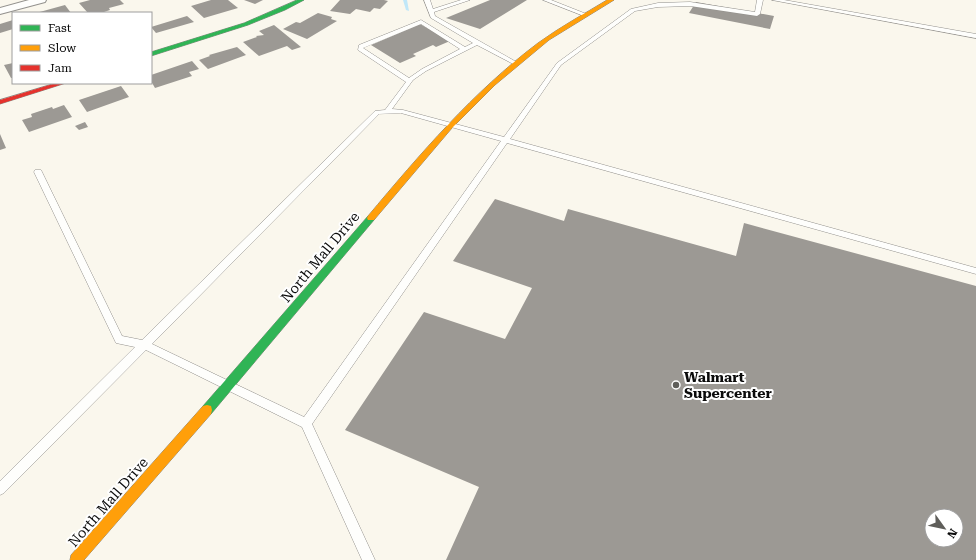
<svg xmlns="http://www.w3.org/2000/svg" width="976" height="560" font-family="'Roboto Serif',serif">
  <rect width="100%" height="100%" fill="#faf7ed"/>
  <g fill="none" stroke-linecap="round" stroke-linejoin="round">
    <path fill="#c0e7f8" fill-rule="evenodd" d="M403 0H407L409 11 406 10Z"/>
  </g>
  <path fill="#9c9994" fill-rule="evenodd" d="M90 0H120L124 4 109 8 110 10 101 13H88L79 3Z
    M211 0H228L238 8 204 18 191 6Z
    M244 0H263L255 4Z
    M340 0H384L388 1 380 9 374 8 370 12 356 9 350 14 330 11Z
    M490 0H527L480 29 446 18Z
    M696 2 774 16 770 29 689 13Z
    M65 5 71 13H36Z
    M318 13 332 17 331 19 337 21 307 39 283 29 296 22 300 23Z
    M187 16 194 22 156 33 151 27Z
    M13 20V29L0 33V24Z
    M420 24 450 41 436 47 433 45 413 54 416 56 400 63 371 45Z
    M274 25 301 47 292 50 287 46 259 56 243 42 257 37 256 36 264 35 259 31Z
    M237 47 246 55 208 69 199 60 210 56 209 55Z
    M192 61 199 69 189 72 192 76 155 88 151 81V75Z
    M13 63V78H11L4 65Z
    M121 86 129 97 87 112 79 100Z
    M64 105 72 117 29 132 22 120 32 117 31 114 52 107 53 109Z
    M85 122 88 127 79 130 75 126Z
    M0 134 6 148 0 150Z
    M495 199 564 221 568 209 736 256 744 223 976 286V560H446L479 487 345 430 424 312 505 339 532 288 453 261ZM932 516H956V540H932Z"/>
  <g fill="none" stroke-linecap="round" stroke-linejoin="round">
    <g stroke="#93918d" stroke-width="1">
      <path id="lane" d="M424 0H430L433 9 461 0H470L434 12 435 16 520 64 515 65 477 45 426 71 413 80 392 109 403 110 504 137 557 63 631 9 658 3 690 2 755 12 757 0H763L760 14 757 16 690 6 658 7 635 11 561 65 510 139 976 268V274L507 143 312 424 375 560H362L302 427 146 350 4 493 0 495V481L135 347 116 343 34 172 35 170H41L42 172 122 336 142 340 375 111 385 110 406 82 358 50 359 45 421 20 465 47 473 43 431 18ZM421 24 460 49 422 69 409 78 363 48ZM401 113 501 141 304 417 152 344 379 114Z
        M543 0H551L589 15 584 16Z
        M772 0H784L976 34V38Z"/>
    </g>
    <g stroke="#93918d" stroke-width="2">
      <path id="street" d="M29 0H46L45 2 0 14V8Z"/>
    </g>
    <g stroke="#898883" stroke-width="1">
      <path id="fast" d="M297 0H304L285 10 248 25 151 56V52L244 23Z
        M371 215 374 216 375 218 374 220 211 414 207 415 203 414 202 410 203 406 368 216Z"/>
    </g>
    <g stroke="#898883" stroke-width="1">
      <path id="slow" d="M607 0H614L549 40 495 85 452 128 374 220H368L367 218 368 216C420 154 473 92 538 43 560 27 584 14 607 0Z
        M207 405 211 406 212 410 211 414 84 560H70L71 555 203 406Z"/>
    </g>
    <g stroke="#898883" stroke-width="1">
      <path id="jam" d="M56 83H66L0 104V100Z"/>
    </g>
    <use href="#lane" fill="#fefefc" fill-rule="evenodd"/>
    <use href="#street" fill="#fefefc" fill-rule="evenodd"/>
    <use href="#fast" fill="#30b455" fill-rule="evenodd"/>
    <use href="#slow" fill="#ff9f0a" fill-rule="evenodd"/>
    <use href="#jam" fill="#e5322d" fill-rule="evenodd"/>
  </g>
  <circle fill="#5f5e5a" stroke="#fff" stroke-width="1.5" cx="676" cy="385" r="4"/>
  <g text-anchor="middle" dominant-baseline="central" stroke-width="4" stroke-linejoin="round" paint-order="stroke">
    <g font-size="14" fill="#0b0b0b" stroke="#fff">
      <text transform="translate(320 257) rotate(-50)">North Mall Drive</text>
      <text transform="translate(108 502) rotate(-49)">North Mall Drive</text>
    </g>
    <g font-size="14" font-weight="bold" fill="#0b0b0b" stroke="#fff" text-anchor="start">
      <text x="684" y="377">Walmart<tspan x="684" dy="16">Supercenter</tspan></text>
    </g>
  </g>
  <rect x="12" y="12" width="140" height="72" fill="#ffffff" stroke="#9d9d9d"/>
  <rect x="20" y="25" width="20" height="6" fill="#30b455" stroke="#9d9d9d"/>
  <text x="48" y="32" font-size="12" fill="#0b0b0b">Fast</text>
  <rect x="20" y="45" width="20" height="6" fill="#ff9f0a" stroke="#9d9d9d"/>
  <text x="48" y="52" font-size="12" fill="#0b0b0b">Slow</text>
  <rect x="20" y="65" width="20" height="6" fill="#e5322d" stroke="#9d9d9d"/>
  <text x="48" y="72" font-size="12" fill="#0b0b0b">Jam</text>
  <g transform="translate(944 528) rotate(123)"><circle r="19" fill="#ffffff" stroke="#9d9d9d"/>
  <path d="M0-3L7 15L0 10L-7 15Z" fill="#5f5e5a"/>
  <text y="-6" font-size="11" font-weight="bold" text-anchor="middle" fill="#0b0b0b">N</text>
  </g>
</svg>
